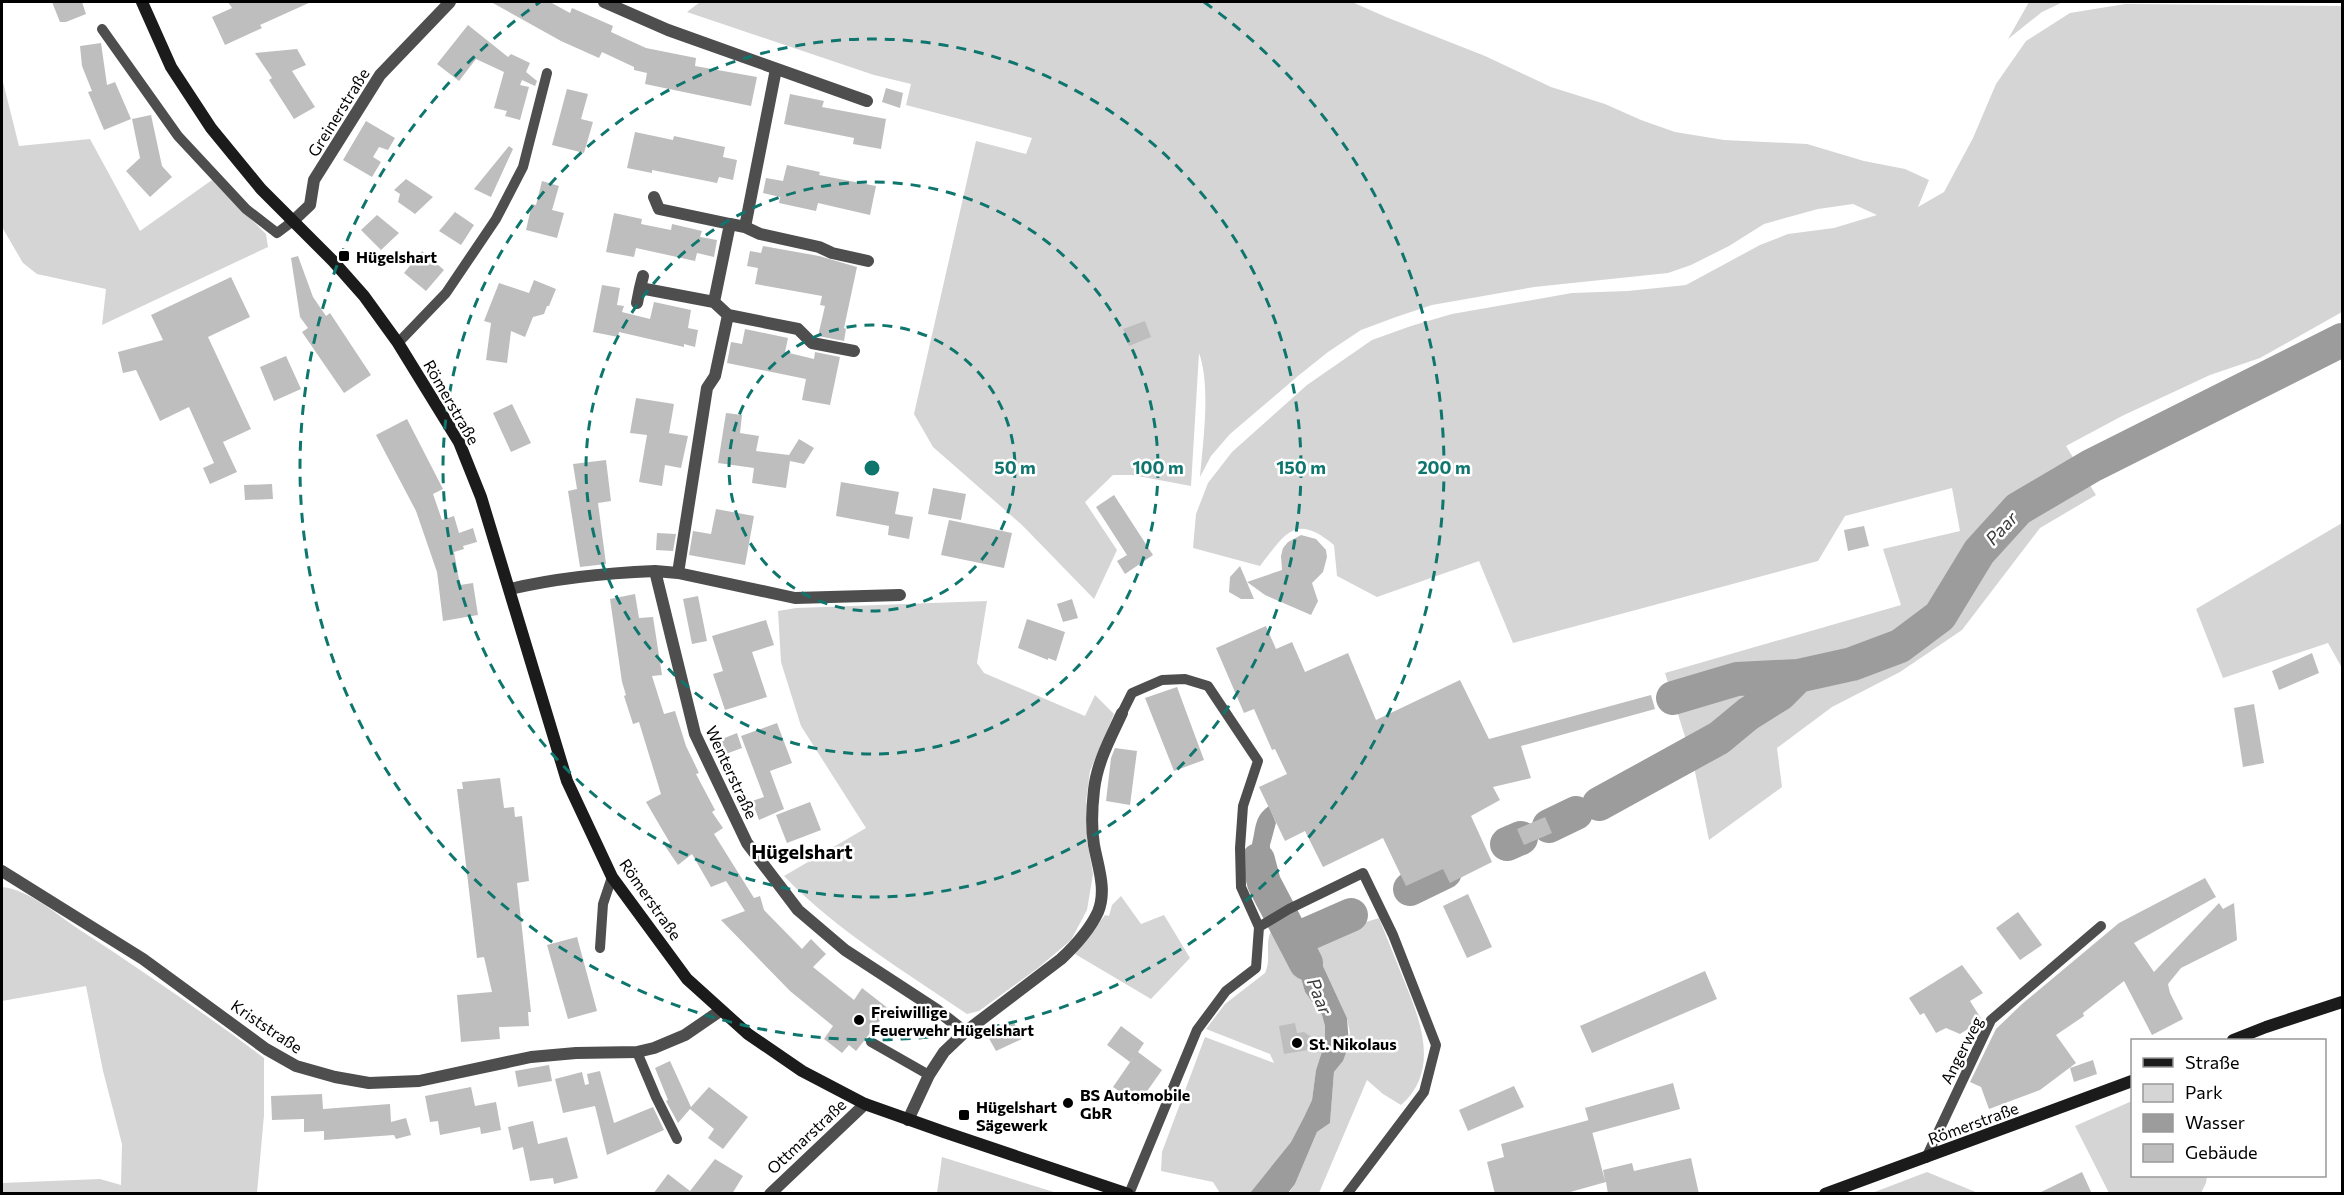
<svg xmlns="http://www.w3.org/2000/svg" width="2344" height="1195" font-family="Commissioner,sans-serif">
  <rect width="100%" height="100%" fill="#fff"/>
  <path fill="#d5d5d5" d="M700 2H1352L1386 17 1485 56 1551 87 1605 104 1641 120 1675 132 1724 140 1807 144 1864 161 1905 169 1929 180 1918 207 1944 192 1973 138 1996 84 2026 41 2070 13 2125 4 2342 6V312L2260 358 2210 375 2122 416 2066 446 2096 495 2040 528 1962 630 1900 672 1832 707 1777 748 1782 787 1709 840 1693 762 1665 673 1901 605 1883 549 1960 531 1952 488 1845 516 1818 561 1513 643 1479 561 1377 597 1337 576 1334 545C1295 512 1285 534 1260 566L1193 548 1196 514 1208 483 1232 452 1307 385 1372 340 1411 326 1452 314 1572 293 1628 291 1686 285 1760 245 1788 234 1834 228 1877 215 1853 204 1818 209 1764 224 1729 246 1691 265 1668 273 1534 287 1432 305 1396 317 1361 330 1328 352 1298 376 1230 434 1211 456 1200 477C1203 442 1211 386 1199 353L1191 486 1132 475H1113L1085 502 1117 550 1094 599 1022 525 933 447 914 414 976 141 1026 154 1032 138 906 105 911 84 874 75 687 12Z
    M2029 2H2063L2042 12 2008 39Z
    M2 78 19 146 90 139 140 231 212 180 266 234 268 247 102 325 106 289 37 274 23 263 2 227Z
    M2342 523V668L2328 643 2223 678 2196 609Z
    M987 601 977 663 984 673 1085 716 1095 695 1114 714 1090 771 1086 802 1087 840 1093 874 1087 910 1071 940 1038 968 979 1011 967 1014C904 971 837 931 784 876L866 828 801 726 781 662 778 611 796 608Z
    M2 887C30 890 57 915 80 930 143 971 204 1013 264 1058V1115L257 1193H2V1183L100 1179 121 1185 122 1144 103 1071 86 986 2 1001Z
    M1121 896 1141 924 1164 915 1190 958 1151 999 1075 954 1105 915 1109 916 1112 905Z
    M1379 918C1387 938 1395 958 1403 978 1420 1019 1441 1070 1401 1105L1383 1094 1367 1080 1319 1193 1288 1194 1295 1184 1317 1132 1330 1123 1334 1072 1343 1061 1350 1033 1347 1018 1323 966 1308 940Z
    M1277 925 1293 951 1305 992 1322 1015 1325 1026V1042L1316 1070 1312 1100 1304 1117 1291 1142 1250 1193H1220L1213 1182 1161 1171 1162 1152 1205 1037 1274 1063 1270 1054 1206 1029 1225 1004 1265 973C1273 957 1261 936 1277 925Z
    M2132 1101V1176H2207L2206 1183 2201 1193H2109L2075 1126Z
    M942 1157 1057 1193H937Z
    M1927 1172 1978 1193H1872Z"/>
  <path fill="#9c9c9c" d="M1269 806 1276 823 1270 845 1269 873 1280 899 1266 906C1259 896 1251 885 1248 872 1245 861 1250 854 1252 844 1256 829 1254 816 1269 806Z
    M1292 916 1323 966 1347 1018 1349 1044 1343 1061 1334 1072 1330 1123 1317 1132 1295 1184 1288 1193H1250L1291 1142 1304 1117 1312 1100 1316 1070 1325 1042V1026L1322 1015 1305 992 1293 951 1277 925Z"/>
  <g fill="none" stroke-linecap="round" stroke-linejoin="round">
    <path stroke="#9c9c9c" stroke-width="34" d="M1673 698 1737 679 1798 676 1852 664 1900 646 1940 616 1979 552 2018 509 2091 466 2342 340
      M1599 804 1719 738 1748 714 1780 694 1798 676
      M1549 826 1576 813
      M1507 844 1521 838
      M1258 860 1264 883 1306 963
      M1410 889 1445 872
      M1294 940 1351 915"/>
  </g>
  <path fill="#bebebe" d="M52 2H82L86 14 66 22H60Z
    M228 2H311L260 25 262 28 225 45 212 17 232 8Z
    M491 2H550L570 13 572 8 613 26 611 32 646 48 696 58 695 66 757 77 751 106 645 84 647 73 634 70V67L602 52 599 58 561 41Z
    M468 25 508 57 511 54 530 63 526 72 537 81 535 86 522 80 520 85 529 87 520 120 505 116 507 111 494 108 504 72 476 59 459 81 437 64Z
    M101 43 107 85 115 82 131 119 104 130 88 92 92 91 82 66 80 46Z
    M297 49 306 65 292 71 315 107 294 119 269 80 272 78 255 53Z
    M886 88 903 93 900 108 882 102Z
    M567 89 588 94 581 119 593 122 584 153 552 145Z
    M790 94 824 101 822 107 886 119 881 149 853 144 854 138 784 124Z
    M151 115 162 166 172 177 150 197 126 171 140 158 132 119Z
    M366 121 395 138 388 150 379 147 373 157 381 162 372 177 343 160Z
    M635 132 673 140 674 136 725 147 723 157 737 160 733 180 719 177 717 183 652 170V173L627 168Z
    M509 146 513 149 491 197 474 189Z
    M787 165 820 172 819 175 876 186 870 215 818 203 816 211 779 203 780 197 763 193 766 178 783 181Z
    M406 179 433 197 415 214 398 202 400 194 394 190Z
    M542 181 559 186 552 210 564 213 557 238 526 230 532 204 536 205Z
    M455 212 474 225 461 245 439 231Z
    M614 213 642 219 641 224 671 230 672 224 702 231 700 237 717 240 714 257 697 253 695 261 636 248 634 257 606 252Z
    M377 215 399 233 381 250 361 230Z
    M763 246 819 256 857 267 844 328 846 329 844 341 818 336 825 306 820 305 822 296 755 284 758 268 747 266 750 251 761 253Z
    M422 251 444 270 426 291 404 273Z
    M298 256 313 297 326 316 330 313 371 375 344 393 302 332 308 328 300 317 291 258Z
    M231 277 250 317 208 337 251 429 223 442 237 472 210 484 203 468 214 463 189 407 160 421 136 370 123 373 118 352 163 340 151 315Z
    M534 280 556 289 549 306H547L544 314 533 317 525 337 511 331 507 363 486 360 491 323 484 321 499 283 529 293Z
    M602 285 620 288 617 305 624 306 622 312 650 319 654 302 691 310 688 328 698 330 695 347 684 344V347L619 332 618 337 593 332Z
    M1145 321 1151 337 1129 346 1123 329Z
    M745 329 788 338 785 352 814 359 815 352 840 357 830 405 802 400 806 379 727 363 731 342 742 344Z
    M286 356 301 389 274 401 260 367Z
    M636 398 674 404 669 433 688 436 681 468 665 465 662 486 639 482 647 435 630 433Z
    M512 404 531 443 511 452 493 413Z
    M726 413 742 415 740 433 759 436 756 451 789 455 799 439 814 448 804 464 790 461 786 488 752 483 754 468 718 463Z
    M407 419 443 489 433 494 442 520 454 516 459 533 473 528 477 542 463 546 464 549 454 552 460 585 473 583 478 615 443 621 437 572 416 511 376 435Z
    M606 460 611 501 598 503 606 564 580 567 568 491 577 489 573 464Z
    M841 482 899 492 895 514 913 517 909 539 888 535 889 526 836 516Z
    M272 484 273 499 245 500 244 485Z
    M933 488 966 494 961 520 928 514Z
    M1114 495 1153 555 1125 574 1117 561 1127 555 1096 507Z
    M716 509 754 516 745 565 689 555 693 531 711 534Z
    M949 520 1012 533 1004 568 941 555Z
    M1864 526 1869 546 1848 551 1844 530Z
    M657 533 676 534 673 551 656 550Z
    M1301 535 1316 539 1326 550 1327 557 1323 572 1312 583 1318 601 1311 615 1265 595 1247 582 1282 570 1281 556 1283 548 1288 542Z
    M1240 566 1254 599H1241L1229 592 1230 577Z
    M635 594 639 618 653 617 662 675 652 676 664 714 675 711 686 746 699 773 696 774 715 810 712 812 723 828 714 834 754 898 760 896 764 910 802 949 811 939 826 954 813 967 854 1000 862 988 889 1009 856 1051 849 1045 842 1053 824 1039 833 1026 790 991 721 920 745 911 726 881 711 887 692 854 678 865 665 846 670 843 646 802 661 794 639 722 633 724 624 696 626 695 622 682 610 599Z
    M698 596 707 641 692 644 683 599Z
    M1072 599 1078 618 1063 622 1057 604Z
    M1027 619 1065 632 1056 661 1048 658V660L1018 648Z
    M766 620 774 645 752 652 767 697 725 710 713 674 723 671 712 636Z
    M1266 626 1276 649 1292 642 1305 672 1348 653 1376 720 1460 680 1489 739 1651 695 1655 709 1521 746 1531 778 1493 787 1500 800 1471 816 1492 862 1450 883 1443 869 1406 886 1383 838 1323 867 1305 831 1285 841 1259 787 1287 774 1275 749 1272 750 1254 709 1244 713 1216 648Z
    M2312 653 2319 673 2279 690 2272 671Z
    M1177 687 1204 760 1174 771 1145 698Z
    M2254 704 2264 763 2243 767 2234 708Z
    M777 723 792 763 770 771 784 809 759 820 752 801 764 797 741 736Z
    M737 733 742 748 723 755 717 741Z
    M1115 748 1137 751 1130 805 1106 801 1111 758Z
    M500 778 504 808 514 807 515 817 522 816 529 881 517 883 531 1012H528L529 1026 499 1027 500 1039 461 1042 457 995 492 992 484 957 477 958 457 789H463L462 782Z
    M810 802 821 830 787 843 776 815Z
    M1545 817 1552 833 1524 845 1517 829Z
    M2205 878 2216 897 2134 943 2154 972 2219 903 2223 909 2234 903 2237 940 2181 968 2168 984 2170 993 2183 1019 2152 1035 2124 981 2083 1013 2084 1016 2056 1035 2076 1063 2040 1090 1989 1109 1981 1087 1970 1082 1996 1029 2022 1004 2119 923Z
    M1468 894 1492 947 1467 958 1443 906Z
    M2018 912 2042 945 2020 960 1996 928Z
    M577 937 597 1011 568 1019 547 945Z
    M1962 965 1983 993 1970 1001 1982 1020 1960 1034 1946 1028 1936 1033 1924 1013 1920 1015 1909 998Z
    M1705 971 1717 999 1592 1053 1580 1026Z
    M1013 1020 1022 1039 996 1051 986 1033Z
    M1295 1023 1297 1033 1304 1032 1313 1038 1308 1050 1284 1054 1279 1026Z
    M1121 1026 1144 1043 1138 1052 1162 1070 1138 1104 1113 1087 1135 1055 1130 1062 1107 1045Z
    M2093 1060 2097 1074 2074 1082 2070 1068Z
    M670 1061 691 1107 709 1087 748 1117 723 1149 708 1138 714 1129 690 1109 678 1123 666 1101 668 1100 655 1068Z
    M549 1065 552 1081 518 1087 515 1071Z
    M600 1071 614 1123 653 1107 664 1130 607 1155 595 1106 563 1113 555 1079 582 1072 585 1085 589 1084 587 1074Z
    M1673 1083 1680 1109 1592 1133 1585 1108Z
    M1514 1086 1524 1107 1468 1131 1459 1110Z
    M471 1087 475 1106 496 1102 501 1130 481 1134 480 1127 440 1135 438 1121 430 1122 425 1096Z
    M322 1094 323 1109 390 1104 391 1122 406 1118 411 1135 396 1139 394 1135 324 1140V1131L304 1132V1119L272 1120 271 1096Z
    M1589 1120 1605 1181 1603 1170 1632 1163 1634 1171 1691 1158 1699 1194H1608L1606 1182 1563 1194H1495L1487 1162 1504 1157 1501 1144Z
    M533 1121 538 1144 567 1137 578 1178 554 1184 553 1178 530 1181 523 1147 513 1150 508 1127Z
    M715 1159 743 1176 732 1194H653L668 1174 690 1191Z
    M2082 1172 2092 1194H2037Z"/>
  <g fill="none" stroke-linecap="round" stroke-linejoin="round">
    <path stroke="#4e4e4e" stroke-width="10" d="M102 29 178 136 246 209 277 233 293 221
      M398 343 446 293 496 219 523 167 547 73
      M1122 713 1132 693 1162 680 1185 679 1208 686 1258 761 1243 806 1240 848 1241 887 1259 927 1256 968 1226 991 1197 1030 1129 1194
      M1259 927 1289 909 1363 873 1393 935 1436 1045 1424 1092 1347 1194
      M600 948 603 904 612 877
      M871 1042 929 1075
      M637 1052 656 1097 677 1139
      M1926 1158 1991 1020 2101 926"/>
    <path stroke="#4e4e4e" stroke-width="12" d="M604 2 668 30 867 101
      M654 197 659 209 730 224
      M293 221 310 205 314 180 380 75 450 2
      M745 227 760 234 819 247 832 253 868 261
      M643 276 640 288 714 302
      M637 303 640 288
      M728 315 798 329 812 343 854 351
      M655 571 678 573 795 598 900 595
      M678 573 707 388 715 376 728 315 714 302 730 224 745 227 776 69
      M510 589C557 578 606 573 655 571L695 734 747 843 798 910 845 950 937 1010 965 1032
      M2 871 143 959 266 1049 296 1066 335 1077 369 1083 419 1081 531 1057 576 1053 637 1052 654 1048 685 1035 720 1011
      M908 1120 929 1075 944 1052 965 1032 1061 959C1075 946 1090 929 1098 912 1107 890 1098 867 1094 845 1091 827 1092 807 1094 790 1097 762 1111 737 1122 713
      M770 1194 865 1104"/>
    <path stroke="#1b1b1b" stroke-width="12" d="M142 2 171 67 211 128 261 189 333 261 364 296 398 343 459 442 481 497 567 781 612 877 687 979 748 1034 802 1071 865 1104 944 1132 1128 1194
      M2233 1040 2266 1027 2342 1002
      M1825 1194 2132 1081"/>
  </g>
  <g fill="none" stroke="#0f766e" stroke-width="3" stroke-dasharray="10 8">
    <circle cx="872" cy="468" r="143"/>
    <circle cx="872" cy="468" r="286"/>
    <circle cx="872" cy="468" r="429"/>
    <path d="M1204 2A572 572 0 1 1 540 2"/>
  </g>
  <g fill="#000" stroke="#fff" stroke-width="2">
    <rect x="338" y="250" width="12" height="12" rx="3"/>
    <circle cx="859" cy="1020" r="6"/>
    <circle cx="1297" cy="1043" r="6"/>
    <circle cx="1068" cy="1103" r="6"/>
    <rect x="958" y="1109" width="12" height="12" rx="3"/>
  </g>
  <g text-anchor="middle" dominant-baseline="central" stroke-width="5" stroke-linejoin="round" paint-order="stroke">
    <g font-size="16" fill="#000" stroke="#fff">
      <text transform="translate(338 112) rotate(-58)">Greinerstraße</text>
      <text transform="translate(452 402) rotate(60)">Römerstraße</text>
      <text transform="translate(732 772) rotate(65)">Wenterstraße</text>
      <text transform="translate(651 899) rotate(55)">Römerstraße</text>
      <text transform="translate(267 1026) rotate(34)">Kriststraße</text>
      <text transform="translate(1961 1050) rotate(-63)">Angerweg</text>
      <text transform="translate(1973 1123) rotate(-20)">Römerstraße</text>
      <text transform="translate(806 1136) rotate(-43)">Ottmarstraße</text>
    </g>
    <g font-size="16" font-weight="bold" fill="#000" stroke="#fff" text-anchor="start">
      <text x="356" y="256">Hügelshart</text>
      <text x="871" y="1011">Freiwillige<tspan x="871" dy="18">Feuerwehr Hügelshart</tspan></text>
      <text x="1309" y="1043">St. Nikolaus</text>
      <text x="1080" y="1094">BS Automobile<tspan x="1080" dy="18">GbR</tspan></text>
      <text x="976" y="1106">Hügelshart<tspan x="976" dy="18">Sägewerk</tspan></text>
    </g>
    <g font-size="18" font-style="italic" fill="#3d3d3d" stroke="#fff">
      <text transform="translate(2001 528) rotate(-47)">Paar</text>
      <text transform="translate(1320 996) rotate(68)">Paar</text>
    </g>
    <g font-size="20" font-weight="bold" fill="#000" stroke="#fff">
      <text x="802" y="851">Hügelshart</text>
    </g>
  </g>
  <circle cx="872" cy="468" r="9" fill="#0f766e" stroke="#fff" stroke-width="3"/>
  <g font-size="18" text-anchor="middle" font-weight="bold" fill="#0f766e" stroke="#fff" stroke-width="5" stroke-linejoin="round" paint-order="stroke">
    <text x="1015" y="474">50 m</text>
    <text x="1158" y="474">100 m</text>
    <text x="1301" y="474">150 m</text>
    <text x="1444" y="474">200 m</text>
  </g>
  <rect width="2344" height="1195" fill="none" stroke="#000000" stroke-width="6"/>
  <rect x="2131" y="1039" width="195" height="138" fill="#ffffff" stroke="#999999" stroke-width="1.5"/>
  <rect x="2143" y="1058" width="30" height="9" fill="#1b1b1b" stroke="#999999" stroke-width="1.5"/>
  <text x="2185" y="1069" font-size="18" fill="#000000">Straße</text>
  <rect x="2143" y="1084" width="30" height="18" fill="#d5d5d5" stroke="#999999" stroke-width="1.5"/>
  <text x="2185" y="1099" font-size="18" fill="#000000">Park</text>
  <rect x="2143" y="1114" width="30" height="18" fill="#9c9c9c" stroke="#999999" stroke-width="1.5"/>
  <text x="2185" y="1129" font-size="18" fill="#000000">Wasser</text>
  <rect x="2143" y="1144" width="30" height="18" fill="#bebebe" stroke="#999999" stroke-width="1.5"/>
  <text x="2185" y="1159" font-size="18" fill="#000000">Gebäude</text>
</svg>
